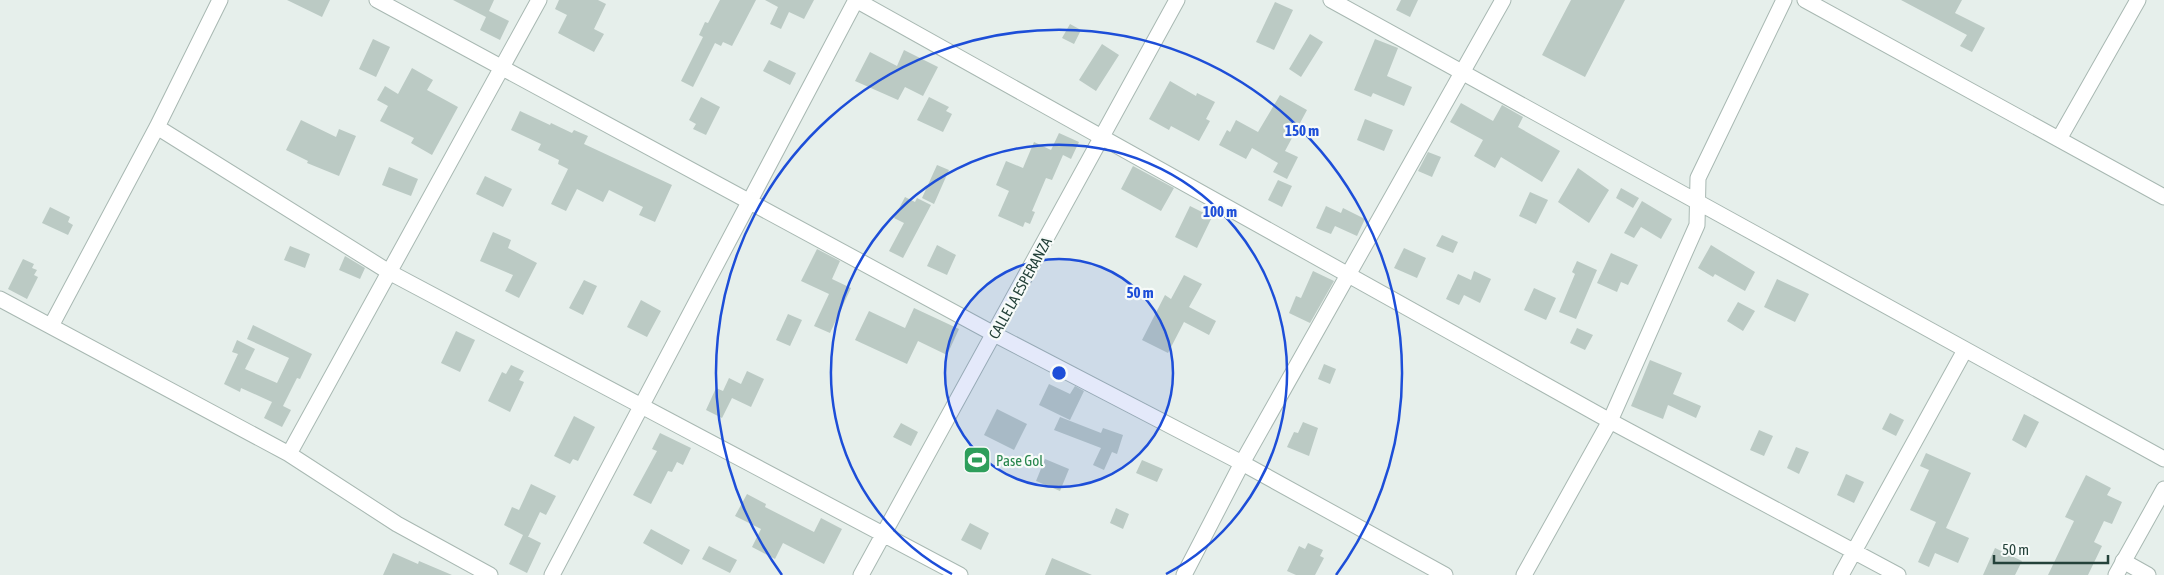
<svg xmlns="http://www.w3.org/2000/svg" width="2164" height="575" font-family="'Asap Condensed',sans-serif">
  <rect width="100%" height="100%" fill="#e6efeb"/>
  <path fill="#bbcac4" d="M287 0H330L322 17Z
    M453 0H494L489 11 509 21 500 40 480 30 486 17Z
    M559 0H598L606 4 594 29 604 34 594 52 558 33 567 15 555 9Z
    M720 0H756L732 46 723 42 721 46 715 43 693 87 681 81 703 37 699 35 705 22 708 23Z
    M765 0H814L804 19 789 12 781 29 770 24 778 7Z
    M1401 0H1418L1410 17 1396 10Z
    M1571 0H1625L1585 77 1542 55Z
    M1901 0H1962L1955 13 1985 28 1972 52 1960 46 1967 35Z
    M1275 2 1293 10 1274 50 1256 42Z
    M1070 24 1081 30 1074 44 1062 38Z
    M1310 34 1323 42 1301 77 1289 69Z
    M373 39 390 47 376 77 359 69Z
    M1375 39 1398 48 1387 76 1412 87 1404 106 1373 93 1371 97 1354 90Z
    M1102 44 1119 55 1096 91 1079 80Z
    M904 50 938 67 923 96 905 87 898 100 855 81 870 52 897 66Z
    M769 60 796 73 790 85 763 71Z
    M412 68 433 80 427 90 458 107 432 155 411 143 414 138 380 121 388 106 377 100 385 86 398 94Z
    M1170 81 1196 96 1197 93 1215 102 1206 119 1210 121 1199 141 1171 126 1169 130 1149 119Z
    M1280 95 1307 110 1285 151 1298 157 1287 179 1273 172 1278 163 1252 148 1246 159 1219 145 1227 130 1230 132 1236 120 1258 132Z
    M701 97 720 107 706 135 693 129 696 124 689 120Z
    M929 97 949 107 946 111 952 114 943 132 917 120Z
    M1461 103 1493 121 1502 105 1523 117 1518 127 1560 151 1542 182 1501 157 1495 168 1474 156 1483 140 1450 122Z
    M520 111 550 125 551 123 572 133 574 130 588 136 584 144 672 185 655 222 639 215 643 207 609 190 603 202 577 189 566 211 551 204 568 169 558 164 559 160 538 150 541 144 511 130Z
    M1365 119 1393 130 1384 151 1357 140Z
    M301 120 336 137 339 129 356 136 339 176 307 163 308 161 286 150Z
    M1059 133 1079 142 1071 159 1063 155 1052 180 1046 178 1032 211 1035 212 1030 224 1025 222 1023 227 998 216 1009 191 996 185 1006 161 1023 168 1034 142 1051 150Z
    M1428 152 1441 157 1432 177 1418 171Z
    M937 165 949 170 934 204 922 198Z
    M1133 166 1174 188 1161 211 1121 189Z
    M389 167 418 179 411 196 382 185Z
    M1578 168 1609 190 1589 223 1558 202Z
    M485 176 512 189 503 207 476 194Z
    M1278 180 1292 186 1282 207 1268 200Z
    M1621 188 1639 198 1633 208 1616 198Z
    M1530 192 1548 200 1536 224 1519 216Z
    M905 197 915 202 917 198 931 205 903 258 889 251 904 223 894 218Z
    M1642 201 1672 219 1661 239 1641 227 1634 238 1624 233Z
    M1190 206 1212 217 1197 248 1175 237Z
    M1326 206 1341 213 1343 208 1365 219 1357 236 1335 226 1331 234 1316 228Z
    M50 207 70 217 68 222 73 225 68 235 42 223Z
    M493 232 511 240 508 248 537 263 519 298 505 291 513 275 480 261Z
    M1442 235 1458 242 1453 253 1436 246Z
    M937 245 956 255 947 275 927 266Z
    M1711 245 1755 272 1745 291 1715 274 1713 277 1698 268Z
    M290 246 310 254 305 268 284 260Z
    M1404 248 1426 258 1417 278 1394 268Z
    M817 249 840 261 832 279 851 288 830 333 814 326 829 294 801 281Z
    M1611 253 1638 265 1628 285 1621 282 1617 292 1597 283Z
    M345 256 365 268 360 279 339 270Z
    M23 259 34 264 32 268 37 270 34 275 38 277 27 299 8 289Z
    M1577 261 1597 270 1576 319 1559 312 1575 274 1572 272Z
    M1313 271 1334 281 1310 323 1289 313 1296 296 1301 298Z
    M1474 271 1491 279 1480 303 1464 295 1459 305 1446 299 1458 274 1471 280Z
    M1184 275 1202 284 1189 307 1216 321 1209 335 1184 322 1168 353 1142 340 1165 295 1171 299Z
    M1777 279 1809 294 1795 322 1764 307Z
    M584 280 597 286 583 315 569 308Z
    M1534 288 1556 298 1546 320 1524 310Z
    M641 300 661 311 647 337 627 327Z
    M1738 302 1755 311 1743 331 1727 321Z
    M914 308 959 329 947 355 918 341 907 364 855 340 869 311 905 328Z
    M788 314 802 320 790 346 776 340Z
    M253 325 312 354 300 379 297 378 283 406 291 410 282 427 264 418 272 402 241 388 240 392 224 384 238 354 232 352 237 340 255 349 245 369 277 383 289 358 247 339Z
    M1577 328 1593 335 1585 350 1570 343Z
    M456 331 475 340 460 372 441 363Z
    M1650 360 1682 373 1673 394 1701 406 1696 418 1668 405 1663 419 1631 406Z
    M1324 364 1336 369 1330 384 1318 379Z
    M511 365 524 371 519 380 524 382 510 412 488 401 502 372 506 374Z
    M747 371 764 379 751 407 732 398 722 418 706 410 716 388 723 391 729 378 741 384Z
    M1049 384 1070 394 1075 386 1084 391 1070 420 1039 405Z
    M997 409 1027 424 1014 450 984 435Z
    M1890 413 1904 420 1896 436 1882 429Z
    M2024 414 2039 422 2026 448 2012 440Z
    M574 416 595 427 578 461 573 459 570 464 554 456Z
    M1060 417 1101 433 1103 428 1123 435 1117 454 1112 452 1104 470 1093 465 1101 448 1054 430Z
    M1303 422 1318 428 1309 456 1287 447 1294 432 1298 433Z
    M901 423 918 432 911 446 893 437Z
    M1759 430 1773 436 1764 456 1750 450Z
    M660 433 691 448 683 465 677 462 672 472 668 471 651 504 633 495 657 451 652 449Z
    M1796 447 1809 452 1799 474 1787 468Z
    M1926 453 1971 473 1946 528 1969 538 1958 563 1935 553 1929 567 1918 562 1936 522 1910 510 1929 470 1920 466Z
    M1045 459 1069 469 1060 491 1036 481Z
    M1142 460 1163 469 1157 482 1136 473Z
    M1846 474 1864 482 1854 503 1837 495Z
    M2086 475 2111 488 2107 495 2122 502 2112 524 2104 521 2094 542 2102 546 2088 575H2048L2074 521 2065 517Z
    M531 484 556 496 546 515 540 512 528 537 525 535 541 543 527 573 509 564 523 535 504 525 512 507 519 510Z
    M747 494 766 504 765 507 814 532 821 518 842 529 824 564 783 543 775 559 752 547 761 529 735 516Z
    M1116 508 1129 514 1123 529 1110 523Z
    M970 523 989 533 981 550 961 540Z
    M651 529 690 550 682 565 643 543Z
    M1308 543 1323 550 1320 556 1324 558 1315 575H1296L1287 571 1299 546 1305 549Z
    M709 546 737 560 730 573 702 559Z
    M1995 548 2022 561 2015 575H1983Z
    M393 553 418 564 419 561 452 575H383Z
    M1052 558 1092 575H1045Z"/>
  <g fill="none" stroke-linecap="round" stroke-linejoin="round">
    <g stroke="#a8b8b2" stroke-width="17">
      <path id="minor" d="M377 0 994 334 1242 463 1445 575
        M856 0 1610 421 1898 575
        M1331 0 2164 459
        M1805 0 2164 197
        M157 127 389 272 960 575
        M2059 139 2138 0
        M0 299 289 454 397 524 490 575
        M51 326 157 127 220 0
        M289 454 539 0
        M2123 561 2148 575
        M552 575C652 383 756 193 856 0
        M861 575 1177 0
        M1184 575 1242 463 1503 0
        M1524 575 1610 421 1697 225 1698 178 1784 0
        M1841 575 1965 350"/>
    </g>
    <g stroke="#a8b8b2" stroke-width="17">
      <path id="tertiary" d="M2116 575 2164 489"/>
    </g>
    <use href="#minor" stroke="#fff" stroke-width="15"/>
    <use href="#tertiary" stroke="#fff" stroke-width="15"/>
  </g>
  <circle cx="1059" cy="373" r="114" fill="#1d4ed8" fill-opacity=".12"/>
  <g fill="none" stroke="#1d4ed8" stroke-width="2.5">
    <circle cx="1059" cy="373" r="114"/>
    <path d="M952 574A228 228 0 1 1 1166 574"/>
    <path d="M782 575A343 343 0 1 1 1336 575"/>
  </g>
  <defs>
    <g id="stadium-square" transform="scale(1.4375)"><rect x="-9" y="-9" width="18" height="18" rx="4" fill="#2e9e5b" stroke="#f7fbf9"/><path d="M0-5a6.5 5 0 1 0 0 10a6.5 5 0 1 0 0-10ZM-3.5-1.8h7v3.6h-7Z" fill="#fff"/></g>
  </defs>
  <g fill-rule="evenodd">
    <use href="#stadium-square" x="977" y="460"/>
  </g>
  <g text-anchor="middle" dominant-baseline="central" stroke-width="4.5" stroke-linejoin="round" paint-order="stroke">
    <g font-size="15" fill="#24423a" stroke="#f7fbf9">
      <text transform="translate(1020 288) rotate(-61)">CALLE LA ESPERANZA</text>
    </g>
    <g font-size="15" fill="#27864d" stroke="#f7fbf9" text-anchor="start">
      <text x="996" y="460">Pase Gol</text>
    </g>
  </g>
  <circle cx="1059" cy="373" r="8" fill="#1d4ed8" stroke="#f7fbf9" stroke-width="2.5"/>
  <g font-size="15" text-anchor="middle" font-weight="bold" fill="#1d4ed8" stroke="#f7fbf9" stroke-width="4.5" stroke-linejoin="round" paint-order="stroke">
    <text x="1302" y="136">150 m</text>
    <text x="1220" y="217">100 m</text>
    <text x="1140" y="298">50 m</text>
  </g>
  <path d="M1994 555v8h114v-8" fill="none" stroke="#24423a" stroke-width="2.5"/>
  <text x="2002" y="555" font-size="15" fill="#24423a" stroke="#f7fbf9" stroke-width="4" paint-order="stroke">50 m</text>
</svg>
